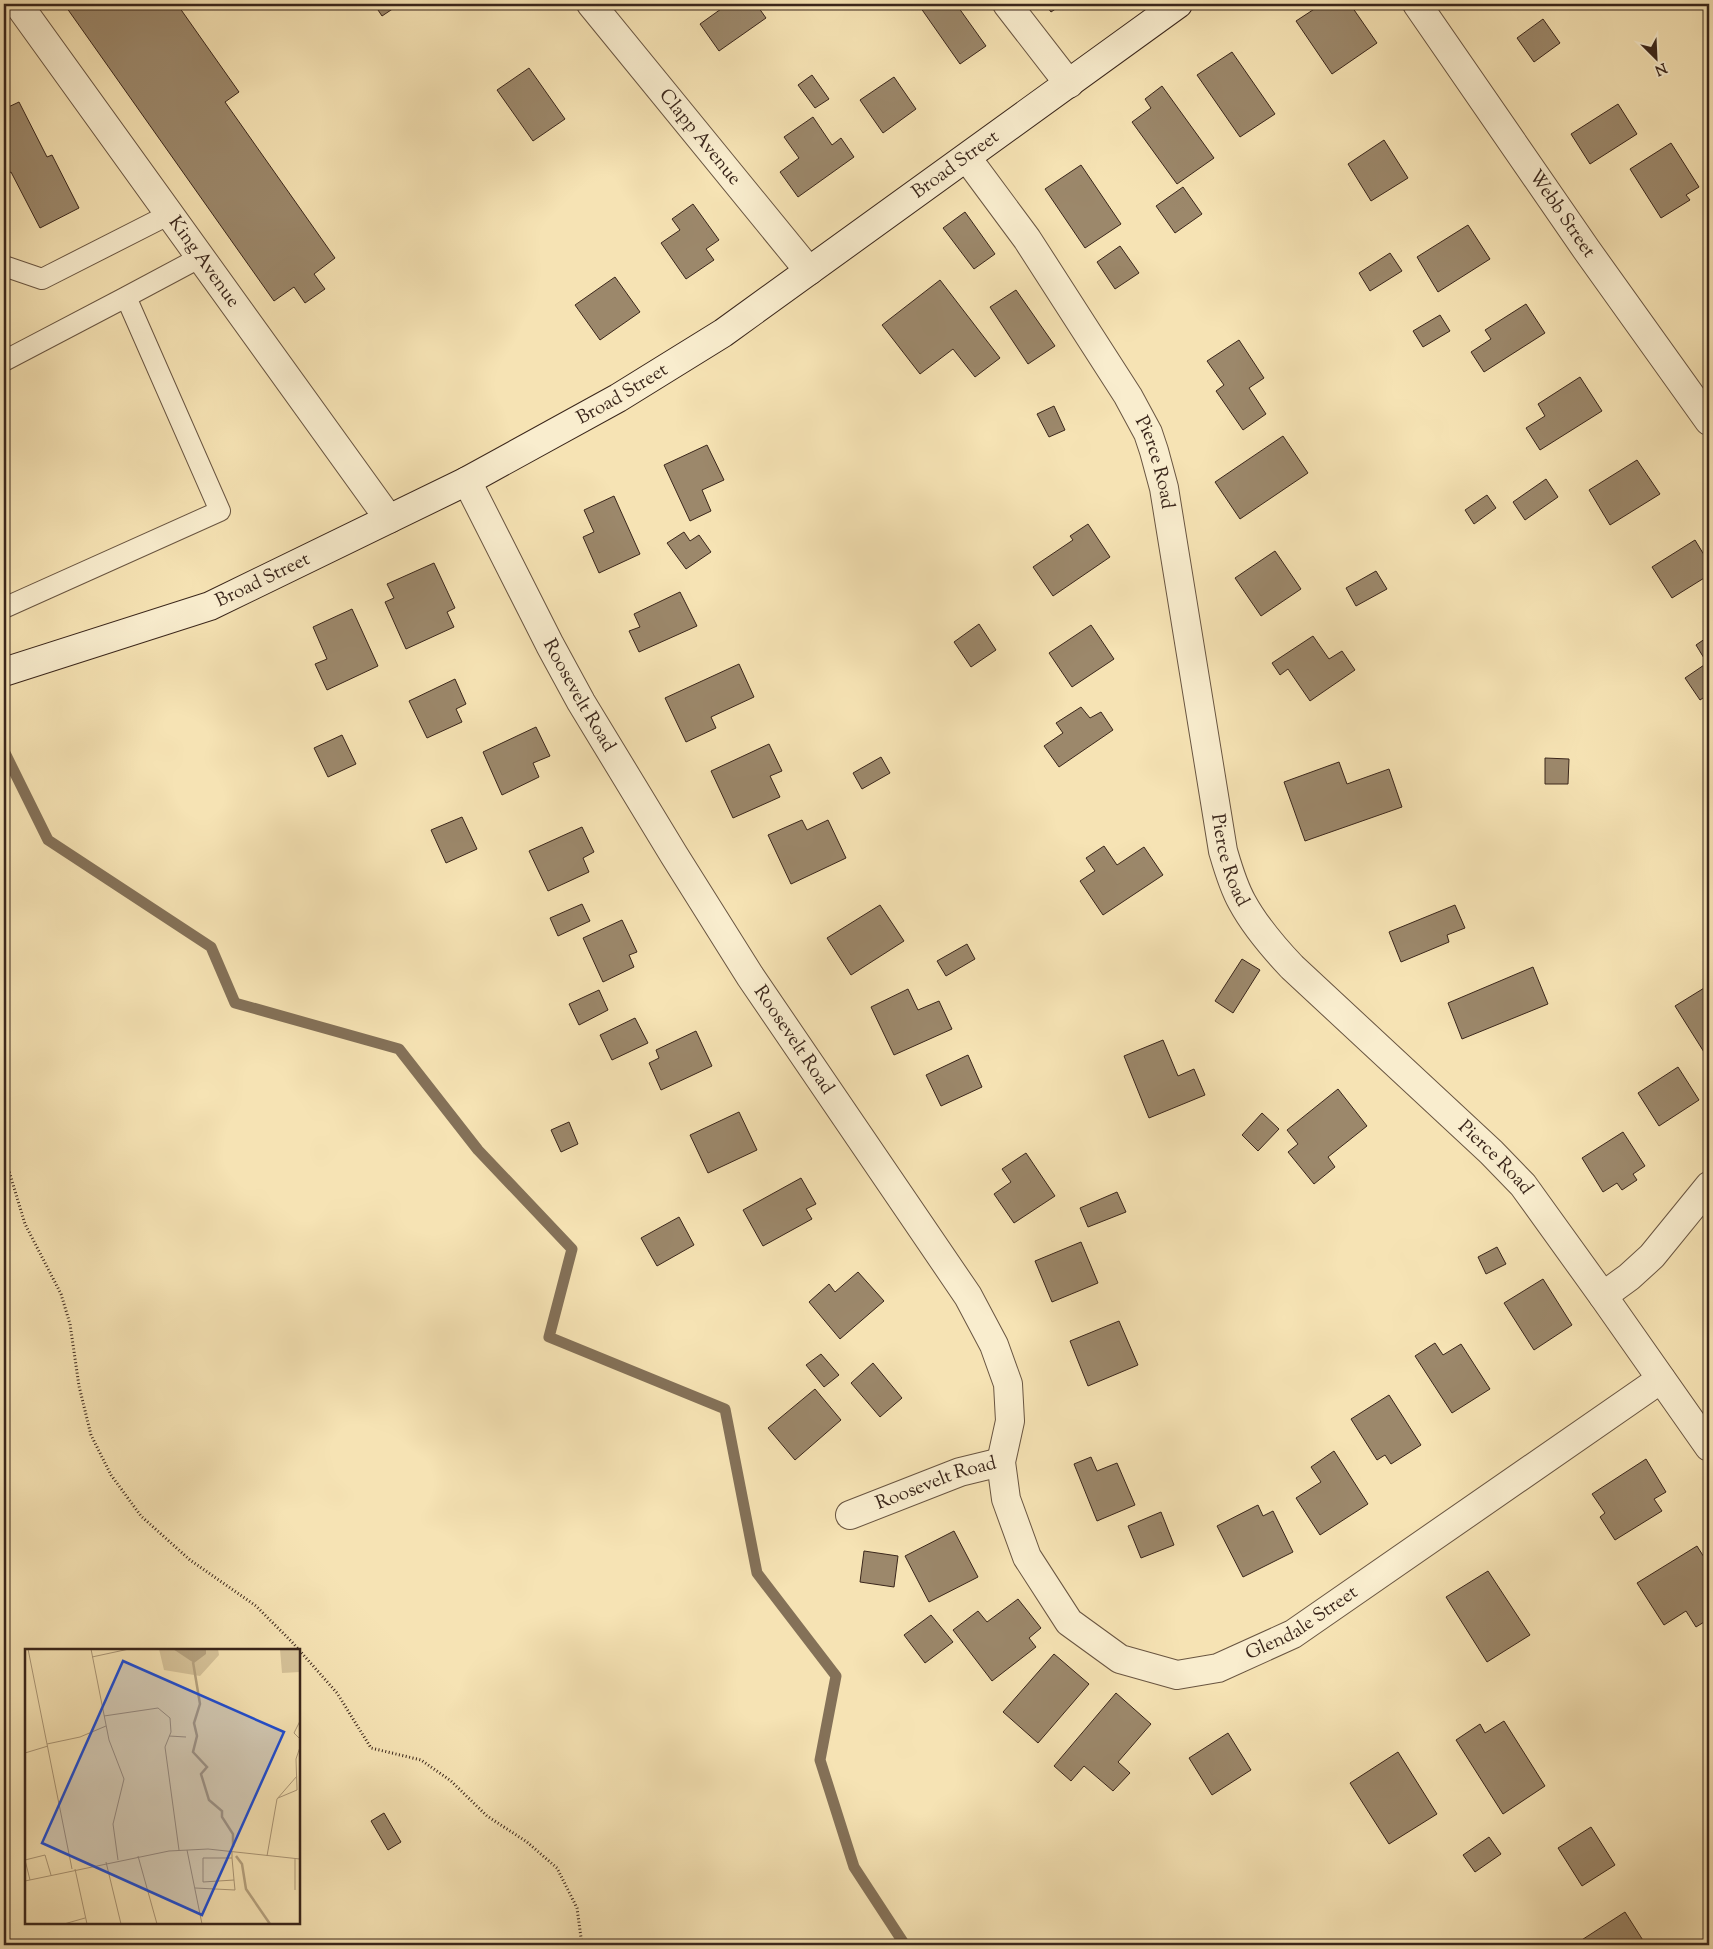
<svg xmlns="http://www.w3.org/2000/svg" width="1713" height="1949" font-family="'Sorts Mill Goudy',serif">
  <rect width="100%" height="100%" fill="#f6e3b4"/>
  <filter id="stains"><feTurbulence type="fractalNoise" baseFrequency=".004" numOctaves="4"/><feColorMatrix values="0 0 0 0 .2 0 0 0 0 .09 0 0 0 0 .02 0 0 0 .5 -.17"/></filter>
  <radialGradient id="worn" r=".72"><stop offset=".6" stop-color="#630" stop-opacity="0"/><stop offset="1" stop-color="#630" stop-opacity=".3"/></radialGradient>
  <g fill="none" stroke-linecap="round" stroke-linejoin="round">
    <path stroke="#847158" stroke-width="11" d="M4 751 48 840 211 947 235 1003 399 1049 478 1150 572 1249 549 1337 725 1409 757 1573 836 1676 820 1760 854 1867 905 1945"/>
  </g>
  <path fill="#9c886b" stroke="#3a261b" d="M64 4H177L239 92 225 102 335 258 314 274 325 289 305 303 294 287 274 301Z
    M374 4H400L382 16Z
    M728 4H756L766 18 719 51 700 24Z
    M918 4H956L986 46 960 64Z
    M1045 4H1063L1051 12Z
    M1322 4H1350L1377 43 1332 74 1296 21Z
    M1543 19 1560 43 1534 62 1517 38Z
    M1232 52 1275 114 1240 137 1197 75Z
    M529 68 565 119 533 141 497 90Z
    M812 75 829 99 815 108 798 85Z
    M894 77 916 109 883 133 860 100Z
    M1162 86 1214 158 1177 184 1132 122 1151 108 1145 99Z
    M19 102 47 157 52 155 79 208 40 228 11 172 4 176V109Z
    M1618 104 1637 134 1590 164 1571 134Z
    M813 117 832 145 841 138 854 157 798 197 780 172 799 158 784 137Z
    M1384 140 1408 178 1371 201 1348 164Z
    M1671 143 1699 187 1686 195 1690 200 1661 218 1630 169Z
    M1081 165 1121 224 1085 248 1045 189Z
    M1183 187 1202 214 1175 233 1156 206Z
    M693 204 719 240 706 249 714 260 686 279 661 243 680 230 672 219Z
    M965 212 995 254 974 269 943 228Z
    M1468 225 1490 259 1438 292 1417 257Z
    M1120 246 1139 273 1115 289 1097 262Z
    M1390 253 1402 271 1370 291 1359 273Z
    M615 277 640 312 600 340 575 305Z
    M940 280 1000 358 975 377 953 349 920 374 882 325Z
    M1016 290 1055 346 1028 364 990 307Z
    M1526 304 1545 333 1484 372 1471 352 1491 339 1485 330Z
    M1440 315 1450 331 1423 347 1413 331Z
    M1239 340 1264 378 1249 388 1266 414 1243 430 1216 391 1224 385 1207 361Z
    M1580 377 1602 411 1540 450 1526 428 1545 416 1538 404Z
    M1054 406 1065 430 1049 437 1037 414Z
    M1283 436 1308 473 1240 519 1215 482Z
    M707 445 724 480 702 490 711 511 690 521 664 465Z
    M1637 460 1660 494 1610 525 1589 490Z
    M1546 479 1558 497 1525 520 1513 502Z
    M1487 495 1496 508 1474 524 1465 510Z
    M614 496 640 554 599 573 583 537 594 532 584 510Z
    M1088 524 1110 557 1053 596 1033 567 1073 540 1070 536Z
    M684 532 690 541 699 535 711 552 686 569 667 543Z
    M1695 540 1709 563V575L1672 598 1652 567Z
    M1275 551 1301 589 1261 616 1235 578Z
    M434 563 455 608 447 612 454 627 406 649 385 602 394 598 387 584Z
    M1376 571 1387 589 1356 606 1346 588Z
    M680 592 697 626 639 652 629 631 640 627 634 614Z
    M352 609 378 666 327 690 315 664 327 659 313 627Z
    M979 624 996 650 971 667 954 642Z
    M1091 625 1114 659 1072 687 1049 653Z
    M1313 636 1329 659 1342 651 1355 670 1310 701 1288 669 1280 675 1272 663Z
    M1709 636V694L1700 700 1685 678 1707 663 1696 645Z
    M739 664 754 697 711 717 716 728 686 742 665 698Z
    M455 679 466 704 456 709 462 722 427 738 409 701Z
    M1081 707 1090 718 1101 712 1113 730 1059 767 1044 746 1063 733 1056 723Z
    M536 727 550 756 533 763 539 777 502 795 483 752Z
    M342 735 356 764 328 777 314 748Z
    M769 744 782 771 770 776 780 797 733 818 711 771Z
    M881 757 890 773 862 789 853 773Z
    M1545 758 1569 759 1568 784H1545Z
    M1339 762 1347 784 1389 769 1402 807 1305 841 1284 782Z
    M462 817 477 849 446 863 431 830Z
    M802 820 807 830 828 820 846 858 791 884 768 835Z
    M582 827 594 852 583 858 589 872 548 891 529 851Z
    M1104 846 1117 865 1144 847 1163 875 1103 915 1080 881 1095 871 1086 858Z
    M582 904 590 921 558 936 550 918Z
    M880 905 904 941 851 975 827 938Z
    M1455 905 1465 928 1447 935 1449 942 1401 962 1389 932Z
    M622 920 637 952 629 955 634 967 603 982 583 938Z
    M967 944 975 959 946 976 937 961Z
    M1242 959 1260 970 1233 1013 1215 1001Z
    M1533 967 1548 1004 1462 1039 1448 1003Z
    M1709 985V1060L1675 1006Z
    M908 989 918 1010 939 1001 952 1029 894 1055 871 1007Z
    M599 990 608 1010 579 1025 569 1004Z
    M635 1018 648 1043 612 1060 600 1035Z
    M696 1031 712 1066 661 1090 649 1063 659 1058 656 1050Z
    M1163 1040 1178 1076 1194 1069 1205 1095 1149 1118 1124 1056Z
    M968 1055 982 1087 941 1106 926 1075Z
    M1678 1067 1699 1100 1659 1126 1638 1093Z
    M1338 1089 1367 1126 1328 1157 1335 1167 1314 1184 1288 1152 1298 1144 1287 1130Z
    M739 1112 757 1150 708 1173 690 1135Z
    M1262 1113 1279 1129 1258 1151 1242 1135Z
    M569 1122 578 1144 561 1152 551 1130Z
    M1623 1132 1645 1166 1633 1174 1637 1180 1622 1190 1617 1183 1603 1192 1582 1158Z
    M1026 1153 1055 1196 1014 1223 994 1194 1011 1182 1002 1169Z
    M801 1178 816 1204 806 1209 812 1219 763 1246 743 1210Z
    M1117 1192 1126 1212 1088 1227 1080 1208Z
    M679 1217 694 1245 657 1266 641 1238Z
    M1081 1242 1098 1283 1052 1302 1035 1261Z
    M1497 1247 1506 1264 1486 1274 1478 1257Z
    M858 1272 884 1301 840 1339 809 1302 829 1284 835 1292Z
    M1543 1279 1572 1325 1534 1350 1504 1303Z
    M1119 1321 1138 1365 1088 1386 1070 1341Z
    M1435 1343 1443 1355 1461 1344 1490 1389 1452 1413 1415 1356Z
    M821 1354 839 1375 824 1387 806 1365Z
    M873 1363 902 1398 880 1417 851 1383Z
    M815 1389 841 1420 795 1460 768 1428Z
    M1389 1395 1421 1445 1391 1464 1385 1455 1377 1460 1351 1419Z
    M1334 1451 1368 1504 1320 1535 1296 1498 1321 1482 1311 1467Z
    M1091 1457 1097 1471 1117 1463 1135 1505 1097 1521 1074 1464Z
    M1646 1459 1666 1492 1654 1499 1662 1511 1615 1540 1600 1517 1605 1513 1592 1494Z
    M1258 1505 1263 1516 1273 1511 1293 1552 1243 1577 1217 1526Z
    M1161 1512 1174 1545 1141 1558 1128 1526Z
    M954 1531 978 1577 929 1602 905 1556Z
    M1697 1546 1709 1565V1619L1696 1627 1686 1611 1664 1625 1637 1583Z
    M864 1551 898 1556 894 1587 860 1582Z
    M1488 1571 1530 1635 1487 1662 1446 1597Z
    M1018 1599 1041 1628 1029 1638 1036 1647 992 1681 953 1630 978 1611 987 1622Z
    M931 1615 953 1642 925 1663 904 1635Z
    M1054 1654 1089 1684 1038 1743 1003 1712Z
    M1116 1693 1151 1724 1118 1762 1130 1773 1113 1791 1084 1766 1071 1781 1054 1766Z
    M1504 1721 1545 1786 1503 1814 1456 1740 1480 1724 1485 1733Z
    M1228 1733 1251 1770 1212 1795 1189 1758Z
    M1398 1752 1437 1814 1389 1844 1350 1783Z
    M384 1813 401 1842 388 1850 371 1821Z
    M1591 1827 1615 1865 1582 1886 1558 1848Z
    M1489 1837 1501 1854 1475 1872 1463 1855Z
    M1625 1912 1646 1945H1579L1577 1943Z"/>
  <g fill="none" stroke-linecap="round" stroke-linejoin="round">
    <g stroke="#695541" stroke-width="22">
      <path id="service" d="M4 266 42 279 170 214
        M126 297 201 257
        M4 361 126 297 220 511 4 608"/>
    </g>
    <g stroke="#695541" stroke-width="30">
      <g id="minor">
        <path id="s1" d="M591 4 809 271"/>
        <path d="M1007 4 1069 84"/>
        <path id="s2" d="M967 158 1027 239 1128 396 1148 433 1154 451 1164 488 1223 851C1228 868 1233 886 1242 902 1255 926 1273 947 1292 967L1491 1152 1523 1185 1603 1296 1709 1447"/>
        <path id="s3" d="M467 481 550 645 581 702 674 855 750 976 968 1296 994 1345 1008 1384 1010 1421 1001 1462 1006 1499 1027 1557 1069 1622 1120 1659 1177 1675 1218 1668 1293 1634 1661 1379"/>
        <path d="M1603 1296 1629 1277 1652 1256 1709 1186"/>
        <path id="s4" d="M850 1515 960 1472 1001 1462"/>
      </g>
    </g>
    <g stroke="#695541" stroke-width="30">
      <g id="tertiary">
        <path id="s5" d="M18 4 389 519"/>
        <path id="s6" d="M1417 4 1586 249 1709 421"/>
      </g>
    </g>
    <g stroke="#3a261b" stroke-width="30">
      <g id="secondary">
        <path id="s7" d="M4 672 210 606 467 481 618 398 723 333 1178 4"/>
      </g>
    </g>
    <path stroke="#3a261b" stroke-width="3" stroke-dasharray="1 2.5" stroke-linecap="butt" d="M4 1163 9 1171 25 1224 61 1294 70 1324 79 1386 91 1435 111 1475 141 1516 190 1560 256 1606 292 1642 337 1693 371 1748 421 1760 451 1781 487 1816 527 1842 557 1868 577 1908 582 1945"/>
    <use href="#service" stroke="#f9edce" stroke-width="20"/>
    <use href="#minor" stroke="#f9edce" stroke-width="28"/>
    <use href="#tertiary" stroke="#f9edce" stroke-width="28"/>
    <use href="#secondary" stroke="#f9edce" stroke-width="28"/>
  </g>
  <g text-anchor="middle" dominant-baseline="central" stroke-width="5" stroke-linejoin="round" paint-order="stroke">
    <g font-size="19" fill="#3a261b" stroke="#f9edce">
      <text stroke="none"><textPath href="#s1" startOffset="172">Clapp Avenue</textPath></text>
      <text stroke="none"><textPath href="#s7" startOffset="1085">Broad Street</textPath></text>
      <text stroke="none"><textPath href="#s6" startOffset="255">Webb Street</textPath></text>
      <text stroke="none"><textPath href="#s5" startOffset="318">King Avenue</textPath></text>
      <text stroke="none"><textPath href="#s7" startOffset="680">Broad Street</textPath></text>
      <text stroke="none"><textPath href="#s2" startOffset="360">Pierce Road</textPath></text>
      <text stroke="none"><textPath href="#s7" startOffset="275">Broad Street</textPath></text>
      <text stroke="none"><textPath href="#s3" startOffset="242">Roosevelt Road</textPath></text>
      <text stroke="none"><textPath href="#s2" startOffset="765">Pierce Road</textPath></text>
      <text stroke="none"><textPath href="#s3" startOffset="648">Roosevelt Road</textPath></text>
      <text stroke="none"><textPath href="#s2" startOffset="1170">Pierce Road</textPath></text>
      <text stroke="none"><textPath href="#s4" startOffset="92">Roosevelt Road</textPath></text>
      <text stroke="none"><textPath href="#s3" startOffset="1569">Glendale Street</textPath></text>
    </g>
  </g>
  <g transform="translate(25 1649)">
    <rect width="275" height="275" fill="#f6e3b4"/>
    <path d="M134 0H193L194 6 175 27 139 21ZM255 0H275V23L257 24Z" fill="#d6c39a"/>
    <path d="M148 0H181V5L169 14Z" fill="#b6a380"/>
    <path fill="none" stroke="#b6a380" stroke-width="2.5" d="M168 13 175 55 169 74 172 87 168 103 182 118 176 125 184 151 197 162V168L208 185V198M211 207 217 215 221 240 245 275"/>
    <path fill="none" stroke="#ab9777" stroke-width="1" d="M3 0 47 220M66 0 84 91 99 130 88 175 93 211M67 8 104 0M79 67 133 59 145 69 146 83 140 98 154 201M275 72 269 84 275 90M144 87 161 88M22 95 55 88 81 77M0 104 23 97M253 149 272 141 271 110 275 98M162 201 177 275M207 203V209L209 231 178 233V209H207M113 207 132 275M242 207 252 150 272 127M270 209V241M81 213 96 275M50 220 62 275M5 231 0 211 20 206 26 226M0 232 144 202 183 200 275 210M170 239 210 241 209 231M39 275 60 269"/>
    <path fill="#1d4ed8" fill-opacity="0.15" stroke="#1d4ed8" stroke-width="2.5" d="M98 12 259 83 177 266 17 194Z"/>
    <rect width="275" height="275" fill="none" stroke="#3a261b" stroke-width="2.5"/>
  </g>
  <rect width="1713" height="1949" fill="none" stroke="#f6e3b4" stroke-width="20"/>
  <rect x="5" y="5" width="1703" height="1939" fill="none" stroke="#3a261b" stroke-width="2.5"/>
  <rect x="10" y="10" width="1693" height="1929" fill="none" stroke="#3a261b"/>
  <g transform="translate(1656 58) rotate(156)" stroke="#f9edce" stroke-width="4" paint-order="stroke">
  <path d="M0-4L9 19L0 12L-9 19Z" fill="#3a261b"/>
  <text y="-8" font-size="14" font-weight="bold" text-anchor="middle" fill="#3a261b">N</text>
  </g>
  <rect width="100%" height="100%" filter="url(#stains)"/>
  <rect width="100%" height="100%" fill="url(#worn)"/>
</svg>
